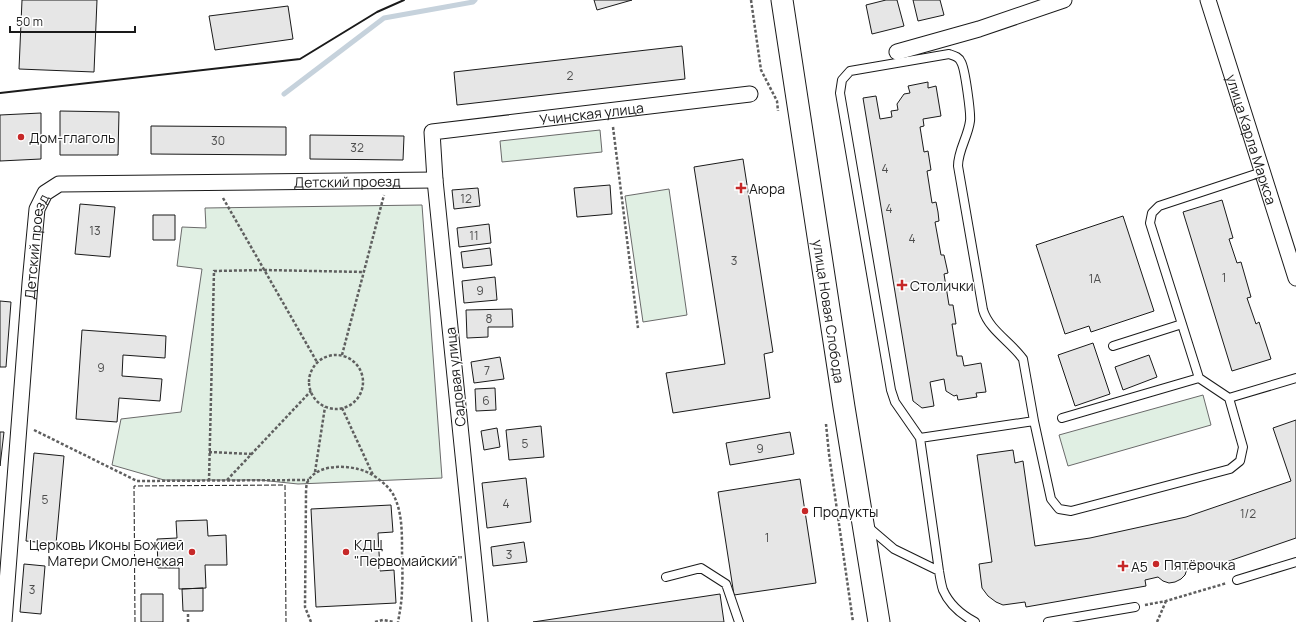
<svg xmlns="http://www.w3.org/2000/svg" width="1296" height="622" font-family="Manrope,sans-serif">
  <rect width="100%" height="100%" fill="#fff"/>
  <path fill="#e0efe3" stroke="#6a6a6a" d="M600 130 602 152 502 162 500 141Z
    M669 189 687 315 643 322 625 196Z
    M422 205 442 478 298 484 260 480H164L112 465 121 419 181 412 202 269 177 266 182 227 206 228 205 208Z
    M1203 395 1211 425 1068 466 1059 435Z"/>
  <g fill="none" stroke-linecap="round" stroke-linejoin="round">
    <path stroke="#c6d2dc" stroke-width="5" d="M284 94 384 18 473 2 475 0"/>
  </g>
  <path fill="#e6e6e6" stroke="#1a1a1a" d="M22 0H97L94 72 19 69Z
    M594 0H632L597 10Z
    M886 0H897L904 26 872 34 866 5Z
    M913 0H940L944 15 918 21Z
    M288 6 293 39 215 50 209 16Z
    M682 46 685 79 457 105 454 72Z
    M928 82V88L936 86 941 116 923 119 924 126 920 127 924 152 928 151 931 170 927 171 932 203 936 202 938 212 939 221 935 222 941 255H944L948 273 944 274 949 305H953L956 324H952L957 356H962L964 366 981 363 986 392 976 393 977 397 958 400 957 395 954 396 946 391 944 379 930 382 934 406 922 408 913 401 863 98 876 96 880 119 892 117 891 111 898 110 897 104 904 94 910 93 908 86Z
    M60 111 119 112 118 155H60Z
    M41 113V159L0 161V115Z
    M151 126 286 127V155L151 154Z
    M310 135 404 136 403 160 310 159Z
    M743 159 773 352 764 354 770 398 673 413 666 373 725 364 694 167Z
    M610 185 612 214 577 217 574 188Z
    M478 188 480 206 454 209 452 190Z
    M1222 200 1233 238 1229 239 1237 263 1241 262 1251 297 1247 298 1256 324 1259 322 1271 359 1232 371 1183 212Z
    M80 204 115 207 110 257 75 254Z
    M153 215H175V240H153Z
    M1123 216 1154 311 1091 332 1089 326 1065 334 1036 245Z
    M489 224 491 243 459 247 457 228Z
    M490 248 492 265 463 268 461 252Z
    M495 277 497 300 464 303 462 281Z
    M0 301 11 302 6 367H0Z
    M512 309 513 327H488V337L467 338 466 310Z
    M82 330 166 336 165 358 123 355 122 376 162 379 160 401 119 398 117 422 76 419Z
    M1093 343 1110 394 1075 406 1058 355Z
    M1149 355 1157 377 1123 390 1115 367Z
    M500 357 504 379 474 383 471 362Z
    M495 388 496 410 476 411 475 389Z
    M1296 420V538L1203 570 1201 565 1187 569 1185 575 1181 579 1175 582 1169 583 1163 581 1158 577 1145 580 1146 586 1026 607 1025 602 1003 605 996 602 988 596 982 588 979 564 992 562 977 455 1013 450 1015 463 1023 461 1035 546 1090 538 1186 517 1291 481 1273 428Z
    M541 426 544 457 509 460 506 430Z
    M497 428 500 447 484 450 481 431Z
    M0 432H4L0 466Z
    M790 432 794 454 730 465 726 443Z
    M34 453 64 456 56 544 26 541Z
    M526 478 531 522 487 528 482 483Z
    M800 479 816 583 734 595 718 492Z
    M391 505 393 532 378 533 380 571 394 570 396 603 316 607 311 509Z
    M207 520 208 536 226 535 227 565H205L206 588 179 589V568H158L157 539 177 538 176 521Z
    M524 542 527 562 493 566 491 547Z
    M24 564 45 566 41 614 20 612Z
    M203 588V611H183L182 589Z
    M141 594H163V622H141Z
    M720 594 724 622H533Z"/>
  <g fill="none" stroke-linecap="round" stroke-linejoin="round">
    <g stroke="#1a1a1a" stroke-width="10">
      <path id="service" d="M1113 346 1182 324
        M1229 398 1199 378 1150 223 1152 213 1159 206 1262 172
        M1062 418 1199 378
        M920 438 895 402 891 390 840 93 842 80 850 71 949 54C955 56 959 57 961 62 965 68 971 114 970 121 968 137 958 150 958 166L983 310C989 330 1011 342 1023 359L1034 421
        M867 526 894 549 939 571
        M666 577 701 568 726 584 739 622
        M1237 580 1296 562
        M975 622C962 615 949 604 943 590 941 584 940 577 939 571L920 438 1034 421 1051 499 1059 509 1071 511 1230 469 1240 461 1243 447 1229 398 1296 378
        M1048 622 1135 607"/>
    </g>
    <g stroke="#1a1a1a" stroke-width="17">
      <g id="minor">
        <path id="s1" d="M1208 0 1296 278"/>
        <path d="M897 52 979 29 1064 0"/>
        <path id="s2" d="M4 622 30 283 37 209 45 193 59 184 435 180"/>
        <path id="s3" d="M480 622 435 180 432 132 750 94"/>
      </g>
    </g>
    <g stroke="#1a1a1a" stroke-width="23">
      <g id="secondary">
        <path id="s4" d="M782 0 844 407 879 622"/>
      </g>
    </g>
    <path stroke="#5f5f5f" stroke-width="2.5" stroke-dasharray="3 2" stroke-linecap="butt" d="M751 0 761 70 777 101 778 111
      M613 127 638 328
      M223 198 317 362
      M342 355 384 195
      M309 382a27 27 0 1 1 54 0a27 27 0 1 1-54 0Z
      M342 408 373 475
      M826 424 829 454 853 622
      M34 430 137 481 309 480
      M209 452 252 454
      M315 472 325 407
      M227 480 311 391
      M209 481 214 271 265 270 364 272
      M1145 605 1166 601 1227 583
      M188 622V613
      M311 622 305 607 306 495C306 492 306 486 307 483 315 465 342 465 358 469 370 471 389 485 394 496 402 512 402 532 402 549 402 562 403 576 402 589 402 600 400 611 398 622
      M375 622 383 620 394 622
      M1157 622 1166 601"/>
    <use href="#service" stroke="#fff" stroke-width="8"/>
    <use href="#minor" stroke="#fff" stroke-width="15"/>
    <use href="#secondary" stroke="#fff" stroke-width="21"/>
    <path stroke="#1a1a1a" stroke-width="1" stroke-dasharray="5 2" stroke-linecap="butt" d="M135 622 134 486 285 485 286 622"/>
    <path stroke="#1a1a1a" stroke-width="2" d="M0 93 300 59 377 12 404 0"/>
  </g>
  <g fill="#c62828" stroke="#fff" stroke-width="1.5">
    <circle cx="21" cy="137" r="4"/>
    <path d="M739 182h4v4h4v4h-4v4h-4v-4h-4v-4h4z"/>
    <path d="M900 279h4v4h4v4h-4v4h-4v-4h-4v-4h4z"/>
    <circle cx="805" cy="511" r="4"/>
    <circle cx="192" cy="552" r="4"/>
    <circle cx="346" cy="552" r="4"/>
    <circle cx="1156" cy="564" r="4"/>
    <path d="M1121 560h4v4h4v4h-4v4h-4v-4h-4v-4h4z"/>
  </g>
  <g text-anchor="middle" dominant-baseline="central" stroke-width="3" stroke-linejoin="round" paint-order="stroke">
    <g font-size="12" fill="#4d4d4d">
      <text x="570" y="75">2</text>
      <text x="218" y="140">30</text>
      <text x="357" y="147">32</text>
      <text x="885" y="168">4</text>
      <text x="466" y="198">12</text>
      <text x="889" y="208">4</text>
      <text x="95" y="230">13</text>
      <text x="474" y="235">11</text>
      <text x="912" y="238">4</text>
      <text x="734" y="260">3</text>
      <text x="1224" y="277">1</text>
      <text x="1095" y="278">1А</text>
      <text x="480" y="290">9</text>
      <text x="489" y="318">8</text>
      <text x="101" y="367">9</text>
      <text x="487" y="370">7</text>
      <text x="486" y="400">6</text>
      <text x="525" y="443">5</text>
      <text x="760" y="448">9</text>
      <text x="45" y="499">5</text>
      <text x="506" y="503">4</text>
      <text x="1248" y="513">1/2</text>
      <text x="767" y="537">1</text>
      <text x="509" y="554">3</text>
      <text x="32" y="589">3</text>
    </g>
    <g font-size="14" fill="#1a1a1a" stroke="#fff">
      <text stroke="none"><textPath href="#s3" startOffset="653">Учинская улица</textPath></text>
      <text stroke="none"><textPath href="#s1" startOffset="146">улица Карла Маркса</textPath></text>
      <text stroke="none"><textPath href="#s2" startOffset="737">Детский проезд</textPath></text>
      <text stroke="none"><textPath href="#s2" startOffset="377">Детский проезд</textPath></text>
      <text stroke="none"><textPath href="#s4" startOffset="315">улица Новая Слобода</textPath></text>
      <text transform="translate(455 377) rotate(-96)">Садовая улица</text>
    </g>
    <g font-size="14" fill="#1a1a1a" stroke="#fff" text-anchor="start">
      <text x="29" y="137">Дом-глаголь</text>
      <text x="749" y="188">Аюра</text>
      <text x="910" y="285">Столички</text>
      <text x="813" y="511">Продукты</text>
      <text x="184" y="544" text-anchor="end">Церковь Иконы Божией<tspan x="184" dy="16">Матери Смоленская</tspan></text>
      <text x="354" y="544">КДЦ<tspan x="354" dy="16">"Первомайский"</tspan></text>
      <text x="1164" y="564">Пятёрочка</text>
      <text x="1131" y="566">А5</text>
    </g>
  </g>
  <path d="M10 26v6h125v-6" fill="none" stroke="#1a1a1a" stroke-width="2"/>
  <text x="16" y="26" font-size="12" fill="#1a1a1a" stroke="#ffffff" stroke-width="3" paint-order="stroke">50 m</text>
</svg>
